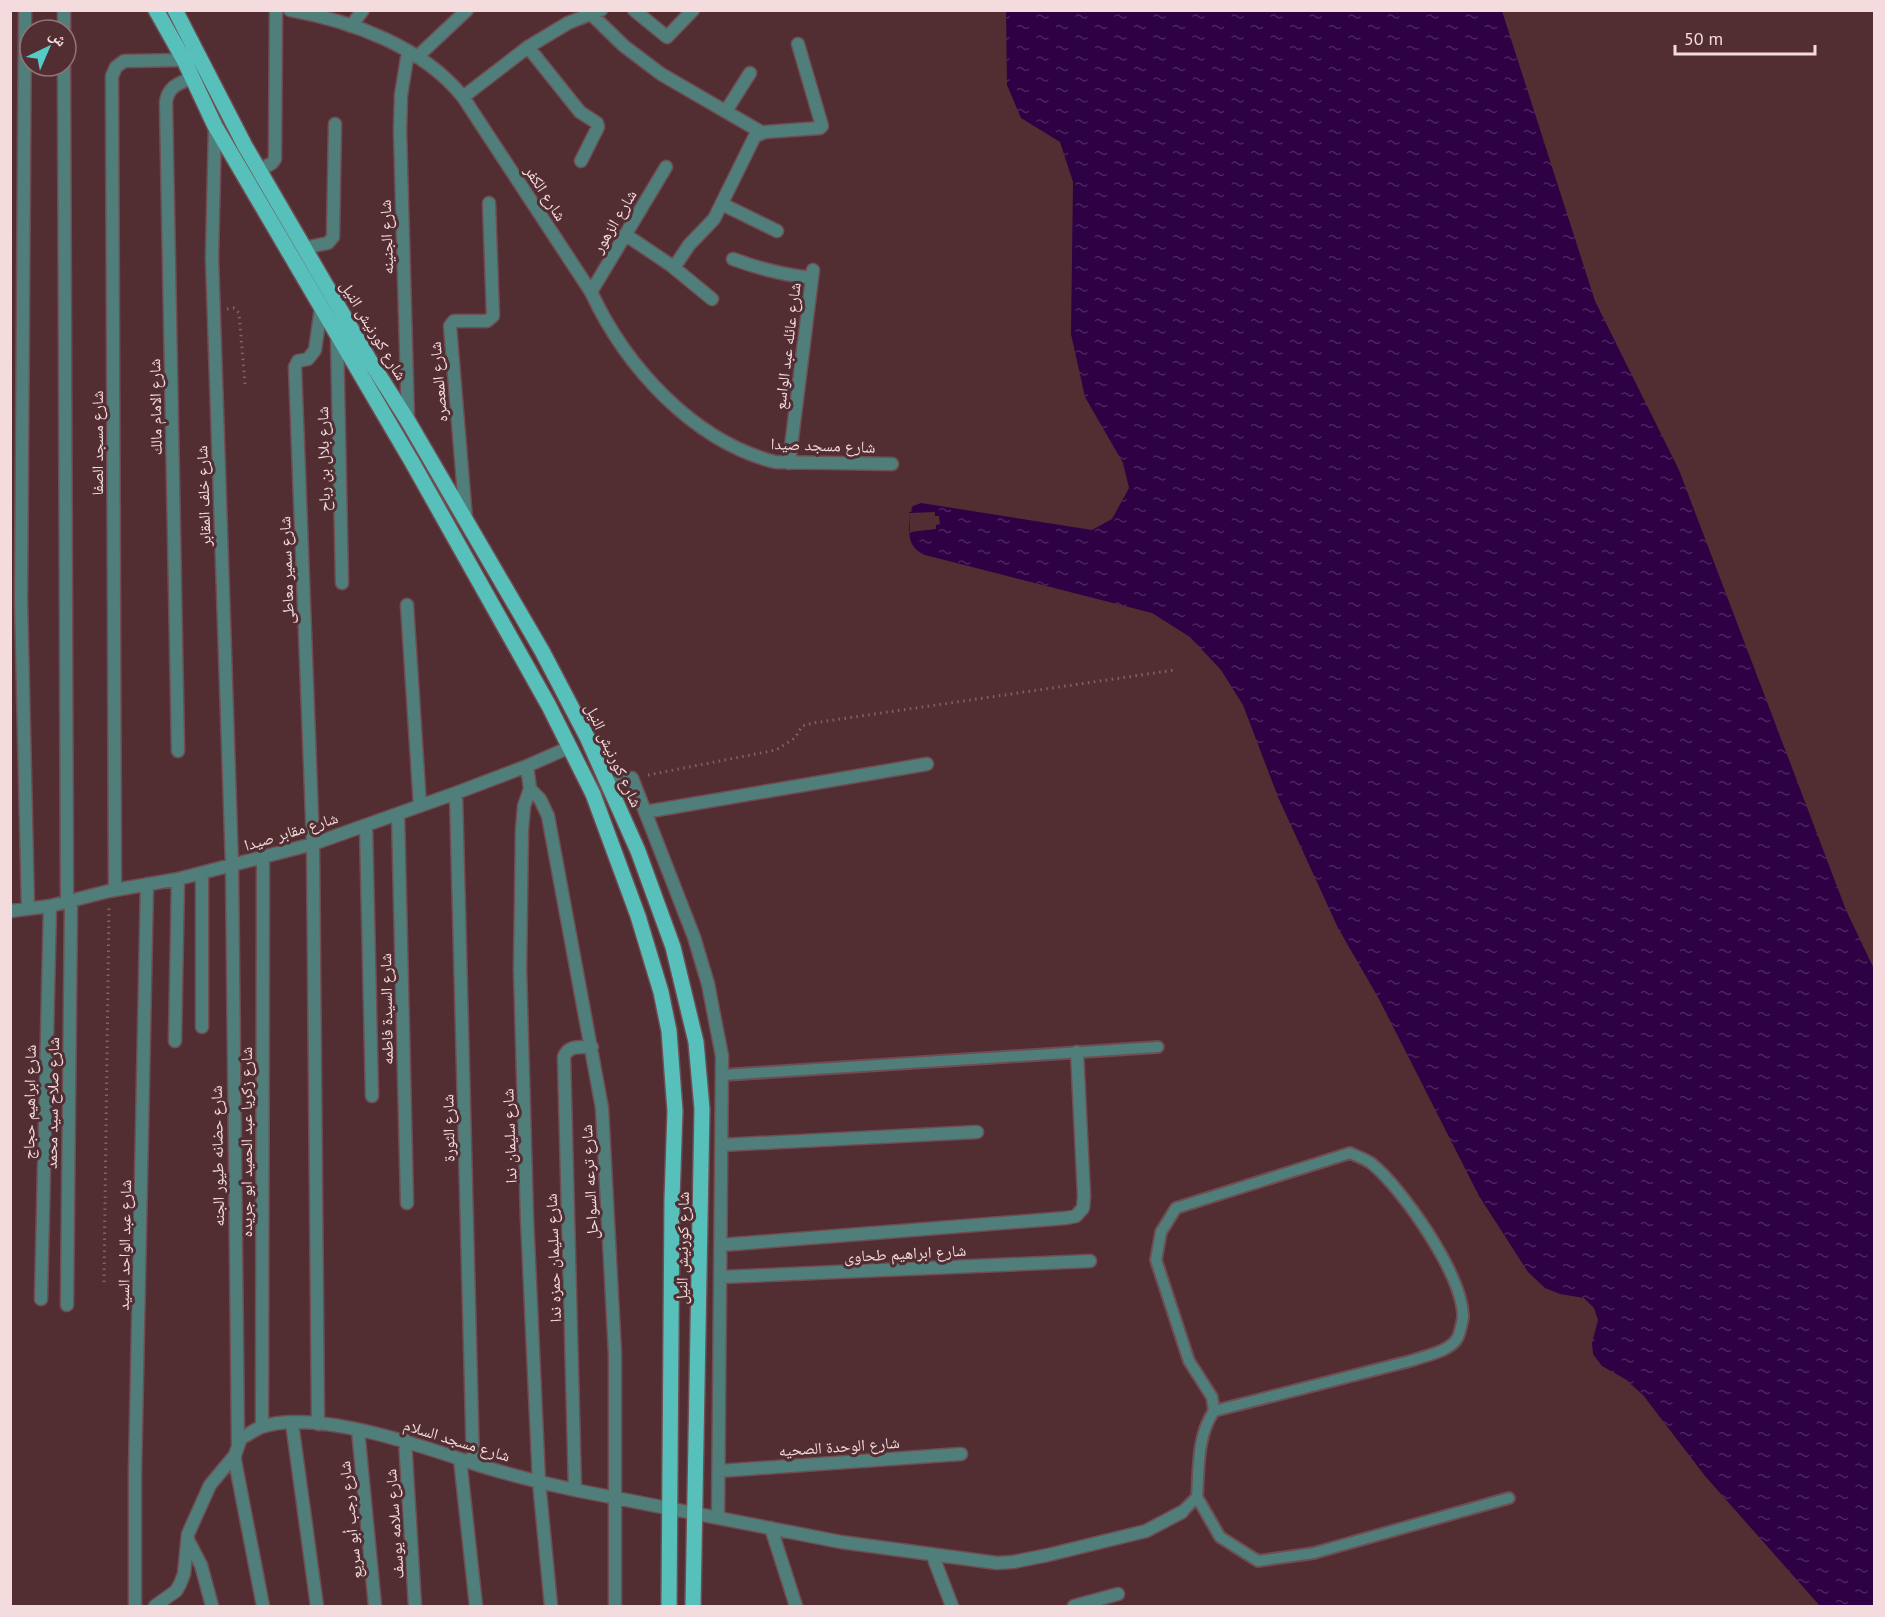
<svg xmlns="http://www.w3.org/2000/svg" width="1885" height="1617" font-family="'PT Sans','Noto Naskh Arabic',sans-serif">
  <defs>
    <pattern id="water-ripples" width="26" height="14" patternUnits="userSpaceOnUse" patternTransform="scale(1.5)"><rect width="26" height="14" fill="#2d0143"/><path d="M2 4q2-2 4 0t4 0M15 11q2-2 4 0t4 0" fill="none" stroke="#4c255e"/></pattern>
  </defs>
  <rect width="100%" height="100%" fill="#522e33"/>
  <path fill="url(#water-ripples)" d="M1006 11H1502L1595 301 1679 470 1846 910 1874 969V1606H1820L1705 1476 1643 1395 1625 1379 1602 1366 1593 1354 1592 1343 1598 1320 1594 1308 1584 1298 1560 1294 1545 1288 1528 1272 1479 1196 1379 999 1338 928 1278 797 1243 705 1221 670 1190 637 1152 613 925 555C905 546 910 531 909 513L913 506 921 503 1092 530 1112 519 1129 488 1123 463 1085 397 1071 334 1073 182 1060 142 1021 118 1007 85Z"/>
  <path fill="#522e33" d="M935 512V516H939L940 524 936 525V529L910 532 909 513Z"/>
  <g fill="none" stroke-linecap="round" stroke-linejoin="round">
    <g stroke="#6f4d52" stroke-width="14">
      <path id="lane" d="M723 1075 1158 1047
        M1197 1497 1220 1537 1258 1561 1314 1553 1509 1498
        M1182 1512 1197 1497C1199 1467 1197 1436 1214 1411L1414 1360C1427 1355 1451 1351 1458 1337 1460 1332 1463 1320 1463 1315 1461 1273 1403 1189 1371 1163 1365 1159 1357 1156 1350 1153L1176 1208 1161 1232 1156 1260 1189 1361 1212 1397 1214 1411"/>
    </g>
    <g stroke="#6f4d52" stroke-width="15">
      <path id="street" d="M25 10 21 600 28 909
        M64 10V30
        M290 10C352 21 423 47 463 97L591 292C626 367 693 441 775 462L892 464
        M634 10 667 37 693 10
        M591 14 624 46 661 74 761 132
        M351 26 363 10
        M528 47 580 112 597 123 598 127 581 161
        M417 57 467 10
        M64 66 67 902
        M463 97 528 47 568 23 601 10
        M726 111 750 73
        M215 126 212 258 232 866 238 1445
        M260 170 272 163 275 159 276 10
        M722 204 777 231
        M626 235 672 266H675L689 245 714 219 755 136 765 132 820 128 822 126 798 44
        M304 248 328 243 333 237 335 124
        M733 259C760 269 785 275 812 278
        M673 267 712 299
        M591 292 666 167
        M337 335 342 583
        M408 421 400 130 401 95 408 52
        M789 463 813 270
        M466 519 450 326 454 321H487L493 316 489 203
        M407 605 420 806
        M178 751 166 102C168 86 180 83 192 78
        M527 766 530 789 540 799 548 816 602 1108 615 1354V1606
        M609 784 632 778 694 937 708 984 722 1056 718 1517
        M530 789 524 806 522 830 520 969 527 1218 539 1482 551 1606
        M456 793 473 1463
        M645 812 927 764
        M398 814 407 1203
        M366 825 372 1096
        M202 873V1027
        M115 890 112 76 116 67 124 61 184 60
        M10 911 50 906 109 891 178 879 313 844 456 793 527 766 570 747
        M175 1041 178 879
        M722 1145 977 1132
        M721 1245 1066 1218 1076 1216 1083 1208 1084 1196 1077 1052
        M721 1277 1090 1261
        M41 1299 50 906
        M67 1305 71 901
        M292 1423 317 1606
        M318 1424 313 844 295 367 298 361 308 359 315 350 321 308
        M262 1427 263 857
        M358 1430 375 1606
        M405 1440 415 1606
        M460 1459 476 1606
        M719 1471 961 1454
        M575 1490 564 1057C568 1045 580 1047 592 1047
        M771 1528 796 1606
        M188 1540 201 1565 212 1606
        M932 1554 952 1606
        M135 1606V1473L147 884
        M155 1606 176 1591 180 1584 184 1574 188 1534 210 1485 235 1455
        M263 1606 235 1461V1455L241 1438C248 1435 254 1430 261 1427 315 1408 425 1447 478 1465 510 1475 543 1483 575 1490L841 1542 997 1563 1013 1562 1048 1555 1146 1531 1182 1512
        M1074 1606 1118 1594"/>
    </g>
    <g stroke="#6f4d52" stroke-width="18">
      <path id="primary" d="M156 10 184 60 215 126 412 462 549 706 593 794 638 916 661 992 669 1031 675 1111 672 1199 669 1606
        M175 10 245 146 370 361 408 421 542 651 587 737 638 851 673 947 696 1042 702 1109 693 1606"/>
    </g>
    <path stroke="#836267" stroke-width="3" stroke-dasharray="1.5 4.5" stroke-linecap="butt" d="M227 309 234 308 239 313 245 384
      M648 775 776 750 795 738 802 726 813 723 1175 670
      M104 1282 109 905"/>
    <use href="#lane" stroke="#4f7e7b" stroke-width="10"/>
    <use href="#street" stroke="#4f7e7b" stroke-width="12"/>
    <use href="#primary" stroke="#57c0ba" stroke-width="15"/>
  </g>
  <g text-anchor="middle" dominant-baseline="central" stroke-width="6" stroke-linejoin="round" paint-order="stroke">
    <g font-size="16" fill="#f4dcde" stroke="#522e33">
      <text transform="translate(546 193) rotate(57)">شارع الكفر</text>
      <text transform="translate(614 221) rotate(-59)">شارع الزهور</text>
      <text transform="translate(386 237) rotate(-92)">شارع الجنينه</text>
      <text transform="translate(374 330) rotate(59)">شارع كورنيش النيل</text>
      <text transform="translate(787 346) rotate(-83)">شارع عائله عبد الواسع</text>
      <text transform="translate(438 382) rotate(-95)">شارع المعصره</text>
      <text transform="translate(155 407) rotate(-91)">شارع الامام مالك</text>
      <text transform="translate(97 443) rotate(-90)">شارع مسجد الصفا</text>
      <text transform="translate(823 445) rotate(2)">شارع مسجد صيدا</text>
      <text transform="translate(323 459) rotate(-91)">شارع بلال بن رباح</text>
      <text transform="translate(203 496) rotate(-92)">شارع خلف المقابر</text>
      <text transform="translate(286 570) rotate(-92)">شارع سمير معاطى</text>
      <text transform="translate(614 755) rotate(65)">شارع كورنيش النيل</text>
      <text transform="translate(291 831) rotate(-17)">شارع مقابر صيدا</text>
      <text transform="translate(386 1009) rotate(-91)">شارع السيدة فاطمه</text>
      <text transform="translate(29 1102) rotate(-89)">شارع ابراهيم حجاج</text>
      <text transform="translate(52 1103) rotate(-89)">شارع صلاح سيد محمد</text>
      <text transform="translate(448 1128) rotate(-91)">شارع الثورة</text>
      <text transform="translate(509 1136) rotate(-92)">شارع سليمان ندا</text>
      <text transform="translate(246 1142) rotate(-90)">شارع زكريا عبد الحميد ابو جريده</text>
      <text transform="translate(217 1156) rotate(-91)">شارع حضانه طيور الجنه</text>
      <text transform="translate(589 1182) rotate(-93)">شارع ترعه السواحل</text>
      <text transform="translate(124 1245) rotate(-89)">شارع عبد الواحد السيد</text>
      <text transform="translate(682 1248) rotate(-89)">شارع كورنيش النيل</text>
      <text transform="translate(905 1253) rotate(-3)">شارع ابراهيم طحاوى</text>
      <text transform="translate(553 1258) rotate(-92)">شارع سليمان حمزه ندا</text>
      <text transform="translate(457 1440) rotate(17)">شارع مسجد السلام</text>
      <text transform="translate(839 1446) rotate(-4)">شارع الوحدة الصحيه</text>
      <text transform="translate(350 1520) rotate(-96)">شارع رجب أبو سريع</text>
      <text transform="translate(394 1524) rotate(-94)">شارع سلامه يوسف</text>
    </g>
  </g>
  <rect width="1885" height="1617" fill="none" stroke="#f4dcde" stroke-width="24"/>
  <g transform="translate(48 48) rotate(44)"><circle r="28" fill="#522e33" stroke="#937477" stroke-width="1.5"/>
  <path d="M0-4.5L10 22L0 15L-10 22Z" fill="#54cdc8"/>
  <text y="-9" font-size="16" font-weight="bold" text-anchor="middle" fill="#f4dcde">ش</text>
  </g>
  <path d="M1675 45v9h140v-9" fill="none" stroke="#f4dcde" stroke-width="3"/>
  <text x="1684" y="45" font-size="18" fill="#f4dcde" stroke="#522e33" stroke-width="4.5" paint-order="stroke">50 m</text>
</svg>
